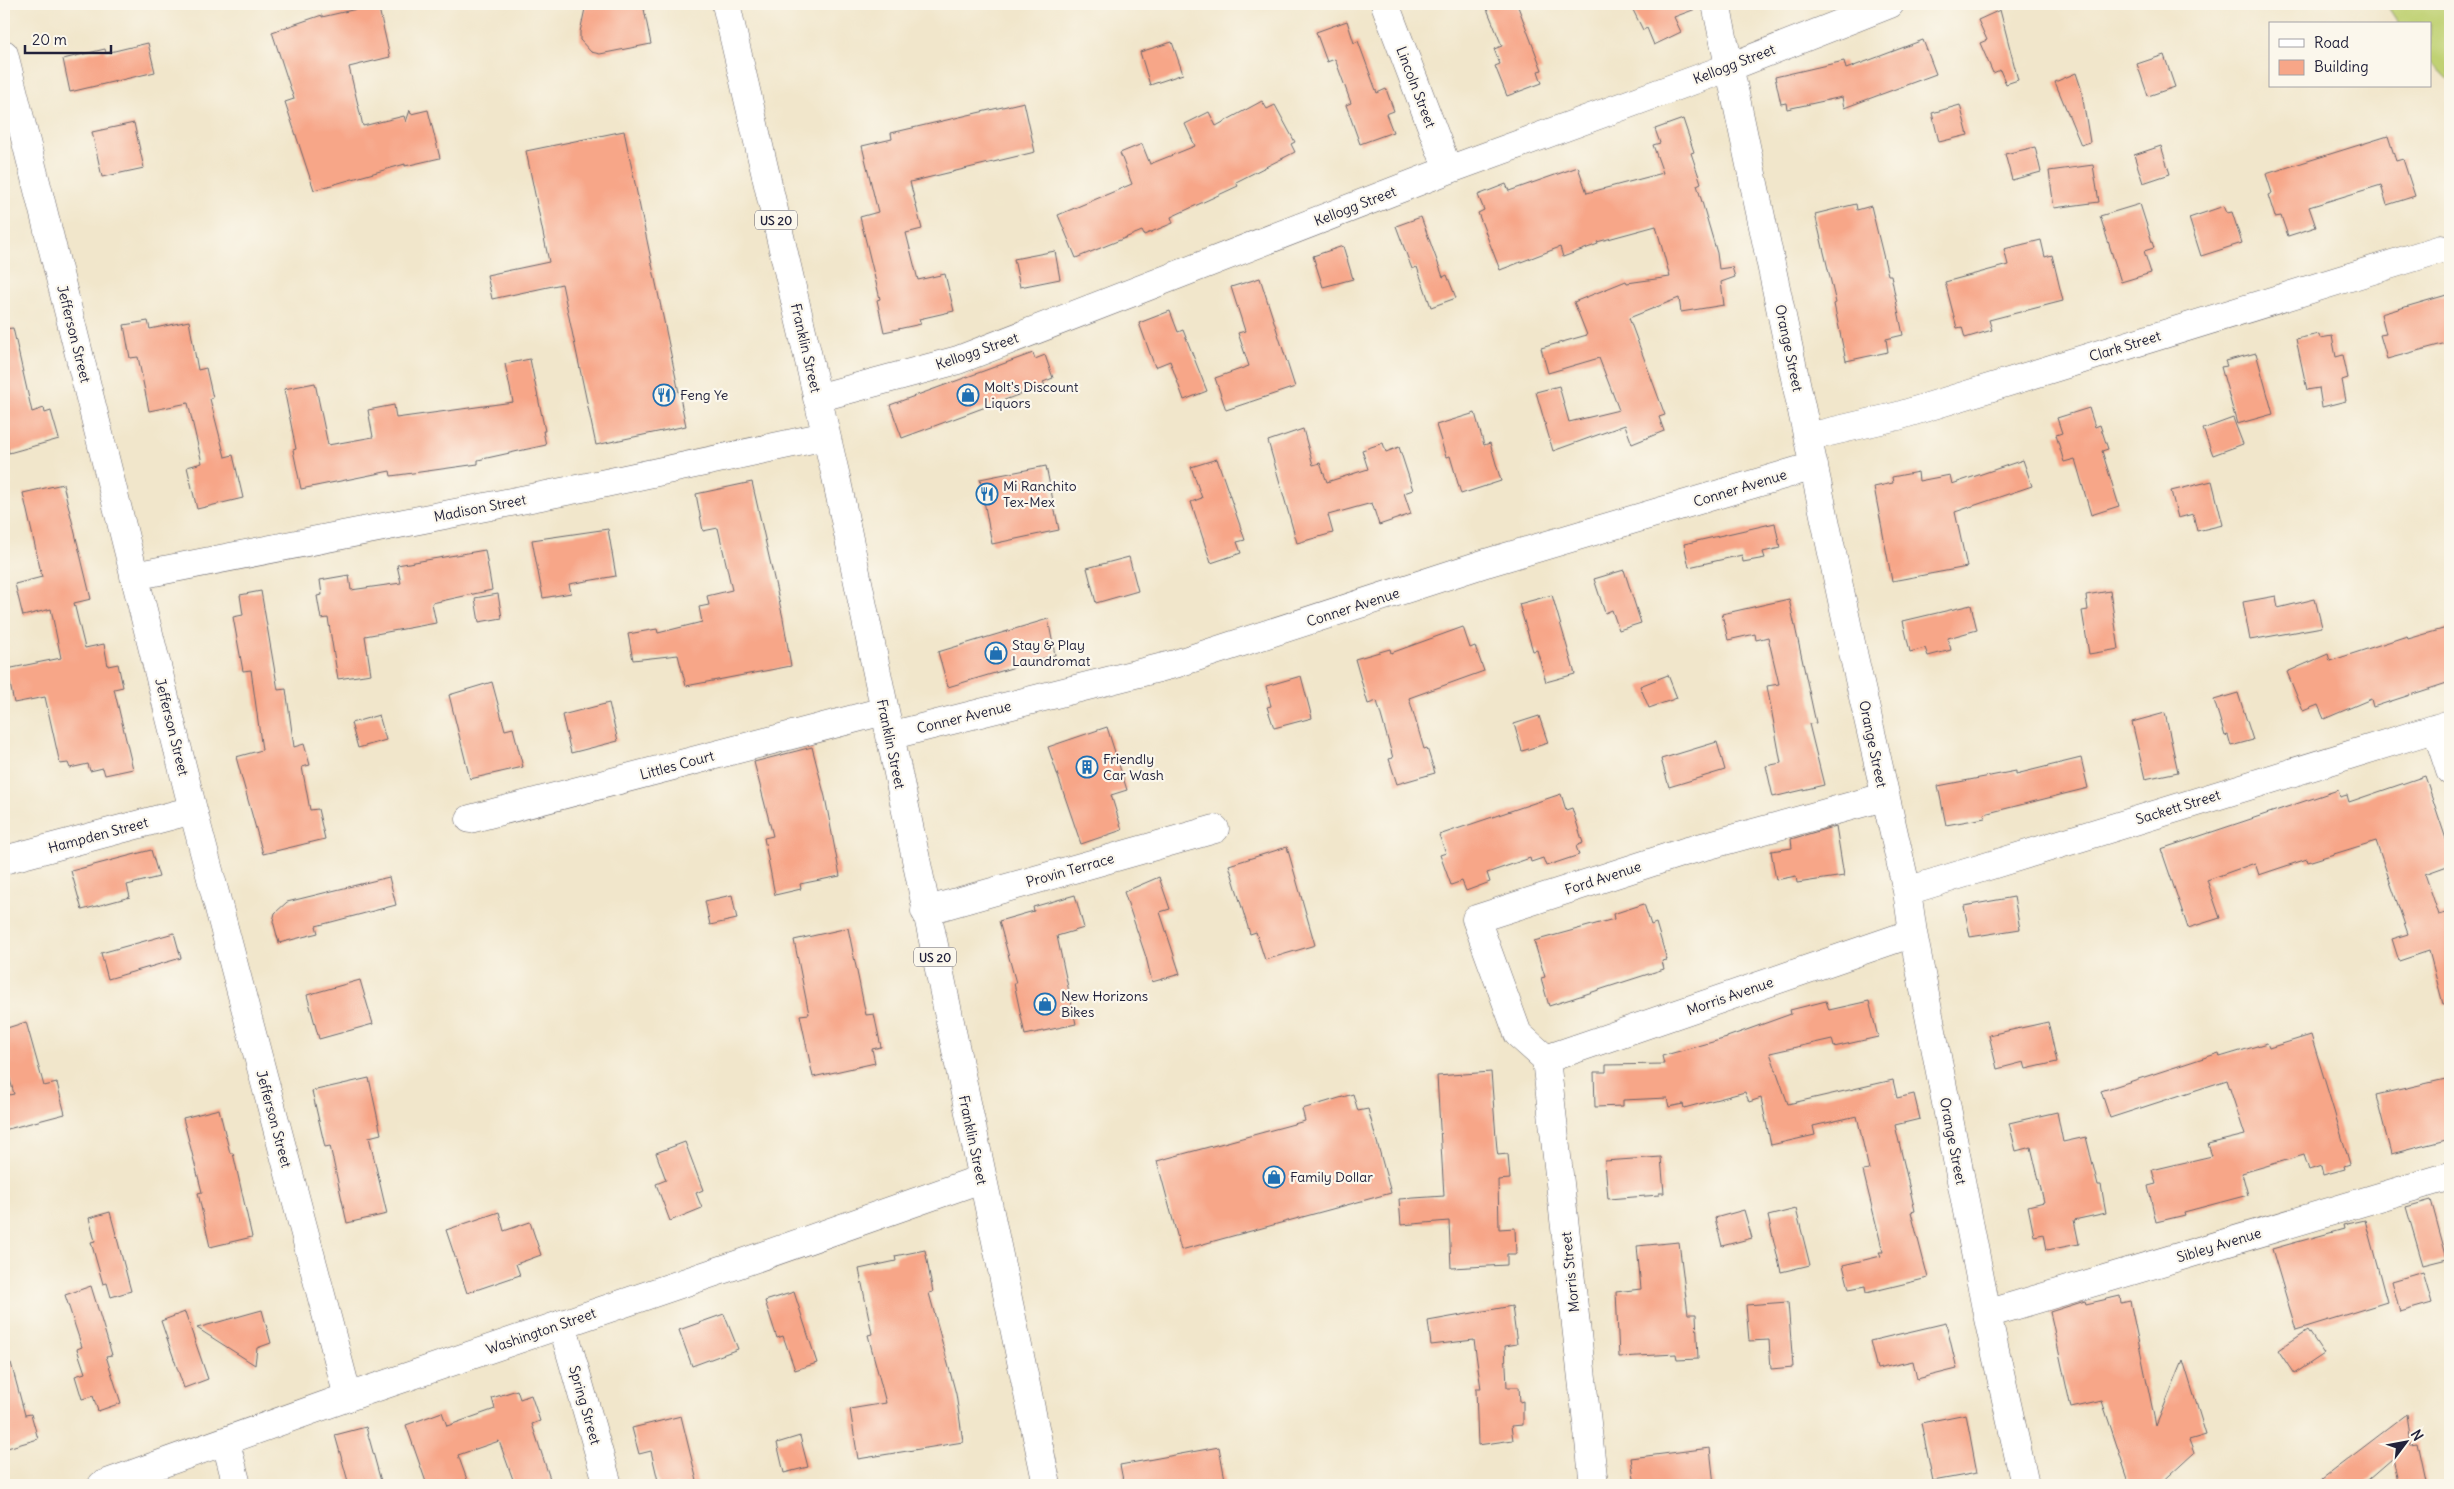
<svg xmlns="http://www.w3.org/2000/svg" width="2454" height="1489" font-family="Delius,sans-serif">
  <rect width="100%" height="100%" fill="#fbf7ec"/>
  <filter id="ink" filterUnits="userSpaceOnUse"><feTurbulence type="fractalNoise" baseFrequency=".02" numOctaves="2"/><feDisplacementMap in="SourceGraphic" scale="10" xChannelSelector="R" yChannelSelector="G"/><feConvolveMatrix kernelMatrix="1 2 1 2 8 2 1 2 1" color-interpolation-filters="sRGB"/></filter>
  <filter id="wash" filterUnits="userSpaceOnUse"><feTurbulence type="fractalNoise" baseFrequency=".0096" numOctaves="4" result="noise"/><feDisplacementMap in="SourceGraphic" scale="20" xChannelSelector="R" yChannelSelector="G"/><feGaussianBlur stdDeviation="1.12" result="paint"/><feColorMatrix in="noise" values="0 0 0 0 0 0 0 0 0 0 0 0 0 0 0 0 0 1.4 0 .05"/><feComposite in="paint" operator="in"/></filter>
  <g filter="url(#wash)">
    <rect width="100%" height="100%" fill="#f1e6cb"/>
    <path fill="#c0d173" stroke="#717a57" d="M2386 4H2450V82L2430 61V24H2399Z"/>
    <g id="blocks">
      <path fill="#f7a688" d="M378 4 390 57 349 67 363 126 404 116 406 122 410 110 411 114 428 110 440 158 405 166V164L314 190 285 102 294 99 272 32 322 15V17Z
        M586 4H643L651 44 600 54 591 52 580 40V32Z
        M1485 4H1517L1542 70 1538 71 1542 83 1507 96 1495 66 1500 64 1494 49 1502 46Z
        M1635 4H1701V7L1674 17 1681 32 1654 45 1647 28 1643 30 1633 10 1637 8Z
        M2000 10 2018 80 2006 84 2000 70 1993 73 1980 43 1987 40 1978 20Z
        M1347 21 1354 43 1358 41 1377 93 1386 89 1394 111 1386 114 1393 132 1360 144 1346 105 1351 103 1335 59 1327 62 1316 32Z
        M1923 40 1936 74 1844 108 1842 97 1787 109 1786 103 1781 104 1775 77 1844 61 1846 69Z
        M1172 42 1183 74 1150 85 1140 52Z
        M148 43 155 72 70 92 63 59 105 49 106 53Z
        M2164 55 2175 87 2148 96 2137 64Z
        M2076 73 2081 88 2090 142 2081 145 2055 82Z
        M1262 101 1267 109 1275 105 1295 142 1291 144 1295 152 1236 182 1238 186 1171 217 1173 223 1144 235 1142 231 1076 258 1058 215 1132 184 1120 153 1142 144 1150 164 1195 146 1185 124 1209 112 1216 126Z
        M1024 102 1035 152 910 182 922 229 906 233 918 280 945 274 954 311 919 319 921 324 884 332 877 300 880 299 860 217 878 212 862 146 892 139 891 133Z
        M1960 105 1968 135 1939 142 1932 113Z
        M1683 119 1694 152 1691 153 1701 183 1697 185 1717 253 1719 269 1732 267 1735 277 1721 282 1724 305 1681 312 1679 298 1629 318 1665 415 1659 417 1664 431 1632 444 1625 425 1553 451 1536 392 1559 386 1569 422 1619 410 1599 358 1548 373 1541 348 1587 335 1574 302 1626 281 1627 283 1670 277 1656 226 1597 242 1598 244 1563 257 1560 247 1500 270 1478 213 1484 210 1478 195 1506 184 1509 191 1578 167 1587 193 1663 173 1653 145 1660 143 1655 129Z
        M134 123 144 168 102 177 92 132Z
        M624 131 686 426 596 445 562 284 492 299 487 275 549 262 526 151Z
        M2388 136 2396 161 2403 159 2415 196 2387 205 2381 185 2309 207 2316 227 2288 236 2281 216 2275 217 2268 195 2272 193 2266 174Z
        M2161 146 2170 174 2143 183 2134 155Z
        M2035 147 2041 172 2012 180 2005 154Z
        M2093 165 2099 202 2054 208 2049 171Z
        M1856 204 1857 210 1871 206 1888 275H1891L1903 335 1886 339 1888 352 1846 361 1834 304 1836 303 1815 214Z
        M2140 204 2154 248 2144 251 2151 273 2121 282 2100 216Z
        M2224 206 2227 213 2232 212 2242 243 2201 256 2189 218Z
        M1421 217 1443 277 1447 275 1456 298 1431 307 1417 267 1412 269 1396 226Z
        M2041 240 2045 257 2052 255 2063 301 1989 320 1992 330 1965 338 1962 327 1957 328 1945 282 2008 265 2004 249Z
        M1343 246 1353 279 1323 287 1313 256Z
        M1055 251 1060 279 1020 287 1014 259Z
        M1260 278 1295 387 1226 410 1215 378 1249 366 1238 333 1245 331 1231 287Z
        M2450 294V342L2387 359 2380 335 2386 334 2381 314Z
        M1170 311 1178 332 1183 330 1207 391 1184 400 1170 361 1155 367 1139 323Z
        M148 321 150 329 189 321 198 370 206 368 213 398 210 399 225 457 233 455 243 498 197 509 187 467 202 463 188 403 149 411 138 357 130 358 124 325Z
        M13 328 32 412 44 408 45 413 51 411 59 439 9 453 7 444H4V329Z
        M2319 334 2320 338 2332 336 2336 357 2343 355 2348 378 2342 380 2346 401 2322 407 2319 388 2307 390 2296 339Z
        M1033 353 1035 359 1045 355 1053 378 1043 382 1045 385 902 438 890 405Z
        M2256 353 2273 414 2237 424 2221 367 2227 366 2225 361Z
        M530 359 545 431H543L546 445 478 460V464L391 476 390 471 301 489 293 450 296 449 284 389 315 383 328 445 373 437 368 410 394 405 396 418 513 402 505 364Z
        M2089 408 2095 427 2100 425 2108 449 2102 451 2119 506 2091 515 2075 459 2064 462 2056 435 2062 433 2057 418Z
        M1475 413 1484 445 1490 443 1501 481 1461 494 1450 456 1446 457 1436 425Z
        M2233 418 2243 444 2213 455 2203 429Z
        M1303 429 1313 465 1320 463 1327 482 1368 469 1362 450 1383 443 1386 452 1399 447 1413 490 1404 493 1411 514 1379 525 1372 503 1328 515 1333 533 1297 543 1268 441Z
        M1217 459 1245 540 1237 542 1241 553 1211 563 1191 502 1202 498 1191 467Z
        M2023 460 2032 486 1955 512 1967 567 1892 581 1874 487 1893 483 1892 477 1918 472 1919 481 1950 475 1952 484Z
        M1046 466 1059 530 992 544 980 479Z
        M2212 481 2223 525 2197 531 2193 514 2178 518 2171 491Z
        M752 482 783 618 791 666 686 686 678 655 633 660 628 634 657 629 658 633 702 622 699 607 709 605 707 596 732 590 718 528 703 531 696 494Z
        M63 484 91 599 74 603 85 648 104 644 108 666 118 664 123 687 114 689 133 769 105 775 103 768 90 771 88 764 70 768 68 763 60 764 45 697 14 703 7 669 61 658 51 609 23 616 15 584 42 577 23 493Z
        M1775 523 1780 548 1763 552 1765 558 1743 562 1742 555 1689 567 1684 544Z
        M608 529 616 576 569 584 571 593 543 598 532 540Z
        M485 550 492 590 432 603 436 623 365 636 371 674 338 679 328 618 321 619 317 596 322 595 320 580 349 575 351 590 401 583 397 565Z
        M1129 557 1138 591 1096 603 1087 568Z
        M1624 570 1641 623 1619 630 1612 610 1605 613 1594 579Z
        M261 591 278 690 286 689 294 747 304 744 310 765 302 767 310 810 318 809 325 839 263 854 236 757 262 750 251 670 243 671 233 617 243 615 240 595Z
        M2110 591 2119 649 2089 654 2082 611 2088 610 2086 595Z
        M498 594 502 618 479 622 475 598Z
        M1552 595 1575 674 1546 682 1537 650 1533 651 1519 604Z
        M2276 596 2278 608 2315 599 2322 627 2250 640 2243 602Z
        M1789 599 1816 723 1809 724 1824 785 1773 797 1766 766 1781 763 1767 686 1779 684 1768 637 1756 640 1755 634 1728 640 1722 614Z
        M1971 605 1977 630 1948 638 1951 650 1928 656 1925 648 1910 652 1903 621Z
        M1048 619 1055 655 948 687 938 652Z
        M1463 627 1470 648 1475 646 1484 671 1409 698 1424 749 1427 748 1435 773 1397 784 1389 759 1393 758 1377 701 1368 704 1355 659 1390 649 1391 653Z
        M2450 627V682L2373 707 2371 699 2324 719 2318 705 2303 711 2287 672 2328 654 2330 661 2407 636 2408 639Z
        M1668 675 1677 698 1649 708 1640 686Z
        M1301 676 1312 718 1274 728 1267 707 1271 706 1266 686Z
        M492 682 505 730 513 728 523 767 470 779 449 695Z
        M2238 693 2253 740 2231 746 2228 735 2225 736 2214 700Z
        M609 703 618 741 571 753 562 715Z
        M2165 713 2178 772 2145 779 2132 722Z
        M379 715 386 740 358 748 351 723Z
        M1539 716 1548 743 1522 751 1514 724Z
        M1107 727 1127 790 1111 795 1122 830 1081 844 1048 747Z
        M1717 742 1725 770 1669 787 1661 759Z
        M812 747 825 797 840 876 800 884 801 889 775 895 764 838 773 836 754 762Z
        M2081 758 2088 788 1984 814 1985 818 1946 825 1938 786 2016 771V774Z
        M2425 776 2450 851V865L2425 874 2439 915 2450 912V1003L2443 1004 2429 951 2399 961 2392 939 2408 934 2376 841 2308 862 2307 859 2259 875 2255 863 2207 880 2220 918 2188 928 2161 849 2338 790 2340 797 2347 795 2349 802Z
        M1561 794 1566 810 1572 808 1583 843 1576 846 1579 855 1546 866 1543 858 1531 862 1530 858 1487 873 1490 882 1466 891 1462 881 1451 885 1440 855 1446 853 1439 835Z
        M1836 826 1844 876 1797 883 1796 876 1776 880 1771 851 1792 848 1791 839Z
        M1287 847 1315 945 1265 960 1256 932 1250 934 1229 865Z
        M151 850 159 877 127 885 130 897 82 910 71 871Z
        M389 877 396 905 316 926 318 933 279 943 273 921 275 913 287 902Z
        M1159 877 1170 909 1160 912 1180 974 1152 982 1146 957 1124 892Z
        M732 895 737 919 710 925 705 901Z
        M1075 895 1084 928 1057 936 1076 1024 1025 1035 1014 983H1016L999 921 1034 911 1033 907Z
        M2014 897 2020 929 1970 937 1964 906Z
        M1644 904 1651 925 1656 923 1667 960 1662 961 1664 969 1549 1006 1541 978 1545 977 1534 941 1614 919 1613 914Z
        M848 928 866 1015 874 1014 881 1047 872 1049 875 1063 813 1077 800 1015 809 1014 794 940Z
        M174 933 181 958 108 979 101 953Z
        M360 980 373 1024 319 1039 307 995Z
        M1826 1001 1829 1010 1869 1001 1878 1037 1834 1047 1832 1039 1770 1053 1788 1104 1893 1080 1897 1098 1914 1094 1920 1119 1895 1125 1915 1211 1911 1212 1928 1278 1866 1293 1865 1286 1849 1289 1843 1265 1881 1256 1879 1252H1883L1863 1171 1869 1170 1857 1116 1813 1126 1815 1135 1771 1145 1761 1098 1749 1102 1745 1092 1684 1108 1683 1104 1669 1107 1667 1098 1623 1100V1106L1595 1107 1594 1072H1606V1065L1664 1064 1662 1056 1727 1038V1037L1791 1014 1790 1010Z
        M26 1022 44 1086 57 1083 65 1114 4 1130V1096L14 1094 4 1057V1029Z
        M2048 1022 2057 1062 2026 1069 2024 1062 1997 1069 1989 1035Z
        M2311 1035 2350 1164 2344 1166 2345 1169 2323 1175 2321 1166 2309 1170 2304 1155 2242 1173 2248 1195 2184 1212 2185 1215 2156 1222 2148 1186 2156 1184 2152 1170 2212 1156 2208 1144 2245 1135 2227 1080 2110 1118 2101 1091 2219 1053 2220 1057 2267 1043 2269 1048Z
        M1491 1072 1497 1150 1498 1155 1508 1154 1510 1179 1498 1180 1499 1229 1515 1228 1516 1254H1507V1265L1451 1268 1449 1221 1401 1225 1399 1199 1444 1196 1437 1076Z
        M369 1078 381 1134 369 1137 387 1214 347 1223 330 1146 325 1147 312 1091Z
        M2450 1078V1139L2391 1154 2376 1095Z
        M1353 1094 1358 1111 1368 1109 1391 1193 1181 1250 1157 1161 1305 1121 1302 1109Z
        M219 1109 230 1153H233L252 1237 210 1247 198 1193 202 1192 183 1118Z
        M2057 1112 2063 1142 2086 1137 2098 1185H2101L2106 1213 2074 1220 2079 1244 2047 1250 2044 1234 2034 1236 2028 1206 2044 1202 2031 1147 2016 1151 2009 1123Z
        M685 1142 703 1190 696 1193 702 1208 670 1221 656 1184 666 1180 656 1153Z
        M1661 1157 1664 1193H1659V1195L1608 1199 1605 1161Z
        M2431 1200 2447 1259 2423 1265 2406 1207Z
        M1796 1209 1810 1265 1781 1272 1768 1216Z
        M1744 1210 1752 1238 1722 1246 1715 1218Z
        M110 1212 131 1291 111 1297 107 1283 103 1284 91 1242 95 1241 89 1218Z
        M499 1212 504 1231 530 1222 541 1255 516 1264 520 1275 467 1293 446 1230Z
        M2365 1220 2387 1302 2296 1330 2272 1249 2344 1229 2343 1225Z
        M1679 1242 1688 1314H1696L1698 1359 1677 1360 1676 1354 1619 1357 1616 1292 1641 1289 1637 1246Z
        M925 1250 933 1292 929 1293 956 1394 963 1442 858 1459 850 1409 886 1403 868 1335 872 1334 859 1269 896 1261 895 1256Z
        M2423 1272 2432 1303 2400 1312 2392 1281Z
        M91 1286 112 1355 106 1356 121 1403 98 1411 93 1396 82 1399 75 1376 85 1373 77 1349 82 1347 65 1295Z
        M794 1292 817 1363 795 1370 783 1336 777 1338 765 1301Z
        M2120 1296 2121 1303 2130 1301 2156 1426 2183 1360 2206 1435 2189 1440 2194 1453 2159 1485H2130L2102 1401 2071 1408 2053 1325 2050 1312 2085 1301 2086 1304Z
        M1788 1302 1793 1367 1771 1369 1769 1340 1749 1341 1746 1305Z
        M1512 1306 1517 1344 1505 1346 1507 1387H1519L1520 1402 1523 1401V1425L1511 1426 1513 1440 1478 1445 1476 1389H1481L1474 1340 1431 1345 1428 1321Z
        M262 1310 271 1343 257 1348 255 1365 197 1328Z
        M185 1312 208 1379 184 1388 161 1321Z
        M724 1314 738 1349 692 1366 679 1330Z
        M1946 1323 1957 1369 1917 1379 1913 1361 1877 1369 1870 1341Z
        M2308 1330 2324 1354 2294 1374 2278 1350Z
        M11 1363 25 1415 31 1414 38 1439 4 1449V1364Z
        M517 1390 520 1399 531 1395 540 1421 532 1424 552 1485H515L499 1441 458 1455 469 1485H427L406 1425 442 1412 447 1426 495 1409 492 1398Z
        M1966 1414 1977 1473 1933 1481 1921 1423Z
        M2407 1414 2411 1444 2418 1443 2427 1485H2398L2392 1459 2362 1485H2314Z
        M681 1416 698 1485H659L651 1451 639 1454 632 1428Z
        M366 1427 382 1485H349L335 1435Z
        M800 1436 808 1467 784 1473 777 1443Z
        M1219 1447 1226 1485H1124L1120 1465Z
        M1710 1448 1714 1485H1635L1631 1458Z"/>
    </g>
  </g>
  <g filter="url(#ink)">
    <use href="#blocks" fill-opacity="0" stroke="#6a676d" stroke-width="1"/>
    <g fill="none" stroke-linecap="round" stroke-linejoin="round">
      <g stroke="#6a676d" stroke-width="29">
        <path id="minor" d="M1385 4 1448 170
          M1716 4 1854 657 1907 891 1913 933 1987 1314 2025 1485
          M4 54 193 810 348 1397
          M817 398 958 360 1448 170 1730 67 1890 4
          M1808 437 1898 416 2441 249
          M134 576 587 487 826 436
          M2436 728 2450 771
          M889 736 1175 664 1486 563 1814 466
          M470 819 884 711
          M4 860 193 810
          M1907 891 2450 724
          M925 911 1215 829
          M1546 1059 1518 1034 1476 919 1684 852 1884 797
          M1546 1059 1594 1485
          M1546 1059 1913 933
          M1987 1314 2450 1176
          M562 1324 608 1485"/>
      </g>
      <g stroke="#6a676d" stroke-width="29">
        <path id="tertiary" d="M226 1443 237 1485
          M102 1485 348 1397 739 1264 981 1179"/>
      </g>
      <g stroke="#6a676d" stroke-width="29">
        <path id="primary" d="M726 4 836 477 1047 1485"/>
      </g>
      <use href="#minor" stroke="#fff" stroke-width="28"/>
      <use href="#tertiary" stroke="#fff" stroke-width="28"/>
      <use href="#primary" stroke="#fff" stroke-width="28"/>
    </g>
  </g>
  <defs>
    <g id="restaurant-ring" transform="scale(1.125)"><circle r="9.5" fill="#fbf7ec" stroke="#1f6fb2" stroke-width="1.5"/><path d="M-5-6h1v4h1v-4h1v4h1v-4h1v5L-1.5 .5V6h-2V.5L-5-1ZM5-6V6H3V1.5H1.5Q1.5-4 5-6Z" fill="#1f6fb2"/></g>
    <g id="shop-ring" transform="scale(1.125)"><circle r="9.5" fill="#fbf7ec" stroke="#1f6fb2" stroke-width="1.5"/><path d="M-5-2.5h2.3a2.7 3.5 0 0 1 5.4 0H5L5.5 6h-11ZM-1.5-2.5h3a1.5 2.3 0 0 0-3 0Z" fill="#1f6fb2"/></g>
    <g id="building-ring" transform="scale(1.125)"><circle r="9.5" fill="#fbf7ec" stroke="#1f6fb2" stroke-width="1.5"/><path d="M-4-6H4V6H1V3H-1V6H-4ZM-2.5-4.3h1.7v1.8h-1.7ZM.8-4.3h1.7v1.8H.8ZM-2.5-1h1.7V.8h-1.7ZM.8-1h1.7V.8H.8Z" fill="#1f6fb2"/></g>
  </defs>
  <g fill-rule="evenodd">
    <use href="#restaurant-ring" x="664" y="395"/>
    <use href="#shop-ring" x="968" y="395"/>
    <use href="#restaurant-ring" x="987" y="494"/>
    <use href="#shop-ring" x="996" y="653"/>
    <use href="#building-ring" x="1087" y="767"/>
    <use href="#shop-ring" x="1045" y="1004"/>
    <use href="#shop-ring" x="1274" y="1177"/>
  </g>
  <g text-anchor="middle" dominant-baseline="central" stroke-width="4.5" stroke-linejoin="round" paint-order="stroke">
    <g fill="#fbf7ec" stroke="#636270" stroke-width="1">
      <rect x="755" y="210.5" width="42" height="19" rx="4"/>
      <rect x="914" y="947.5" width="42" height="19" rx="4"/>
    </g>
    <g font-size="12" font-weight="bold" fill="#22223b">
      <text x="776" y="220">US 20</text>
      <text x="935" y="957">US 20</text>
    </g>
    <g font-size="14" fill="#22223b" stroke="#fbf7ec">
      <text transform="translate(1734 64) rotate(-21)">Kellogg Street</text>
      <text transform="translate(1416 87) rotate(69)">Lincoln Street</text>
      <text transform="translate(1355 206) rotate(-21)">Kellogg Street</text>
      <text transform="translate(74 334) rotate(76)">Jefferson Street</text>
      <text transform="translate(2125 346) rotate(-17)">Clark Street</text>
      <text transform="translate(806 348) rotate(77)">Franklin Street</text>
      <text transform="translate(1789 348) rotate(78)">Orange Street</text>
      <text transform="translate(977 351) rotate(-19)">Kellogg Street</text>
      <text transform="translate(1740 488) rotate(-17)">Conner Avenue</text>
      <text transform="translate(480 508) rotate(-11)">Madison Street</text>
      <text transform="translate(1353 607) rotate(-18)">Conner Avenue</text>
      <text transform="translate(964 717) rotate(-14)">Conner Avenue</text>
      <text transform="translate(172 727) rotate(76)">Jefferson Street</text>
      <text transform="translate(891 744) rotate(78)">Franklin Street</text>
      <text transform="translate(1873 744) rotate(78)">Orange Street</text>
      <text transform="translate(677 765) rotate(-15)">Littles Court</text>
      <text transform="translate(2178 807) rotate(-17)">Sackett Street</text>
      <text transform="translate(98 835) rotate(-15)">Hampden Street</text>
      <text transform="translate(1070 870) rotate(-16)">Provin Terrace</text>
      <text transform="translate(1603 878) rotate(-18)">Ford Avenue</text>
      <text transform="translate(1730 996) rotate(-19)">Morris Avenue</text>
      <text transform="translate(274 1119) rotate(75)">Jefferson Street</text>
      <text transform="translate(973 1140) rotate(78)">Franklin Street</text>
      <text transform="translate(1953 1141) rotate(79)">Orange Street</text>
      <text transform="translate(2219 1245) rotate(-17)">Sibley Avenue</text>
      <text transform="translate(1570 1272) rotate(-96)">Morris Street</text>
      <text transform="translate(541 1331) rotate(-19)">Washington Street</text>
      <text transform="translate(585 1405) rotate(74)">Spring Street</text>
    </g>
    <g font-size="14" fill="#22223b" stroke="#fbf7ec" text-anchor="start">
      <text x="984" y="387">Molt's Discount<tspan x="984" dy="16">Liquors</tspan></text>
      <text x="680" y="395">Feng Ye</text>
      <text x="1003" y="486">Mi Ranchito<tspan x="1003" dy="16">Tex-Mex</tspan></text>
      <text x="1012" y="645">Stay &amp; Play<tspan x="1012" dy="16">Laundromat</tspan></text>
      <text x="1103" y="759">Friendly<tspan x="1103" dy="16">Car Wash</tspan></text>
      <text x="1061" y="996">New Horizons<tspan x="1061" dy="16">Bikes</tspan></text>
      <text x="1290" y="1177">Family Dollar</text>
    </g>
  </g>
  <rect width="2454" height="1489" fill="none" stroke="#fbf7ec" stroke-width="20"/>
  <rect x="2269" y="22" width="162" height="65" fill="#fbf7ec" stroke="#a4a2a5"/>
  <rect x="2279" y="39" width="25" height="8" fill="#ffffff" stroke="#a4a2a5"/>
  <text x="2314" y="48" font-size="15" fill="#22223b">Road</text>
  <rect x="2279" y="60" width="25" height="15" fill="#f7a688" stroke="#a4a2a5"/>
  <text x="2314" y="72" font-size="15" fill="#22223b">Building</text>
  <g transform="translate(2406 1442) rotate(58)" stroke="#fbf7ec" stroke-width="4" paint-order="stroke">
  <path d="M0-4L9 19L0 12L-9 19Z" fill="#22223b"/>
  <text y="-8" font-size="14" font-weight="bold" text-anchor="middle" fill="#22223b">N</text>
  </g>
  <path d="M25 45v8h86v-8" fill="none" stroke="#22223b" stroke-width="2.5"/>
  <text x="32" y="45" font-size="15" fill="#22223b" stroke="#fbf7ec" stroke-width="4" paint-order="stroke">20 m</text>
</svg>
